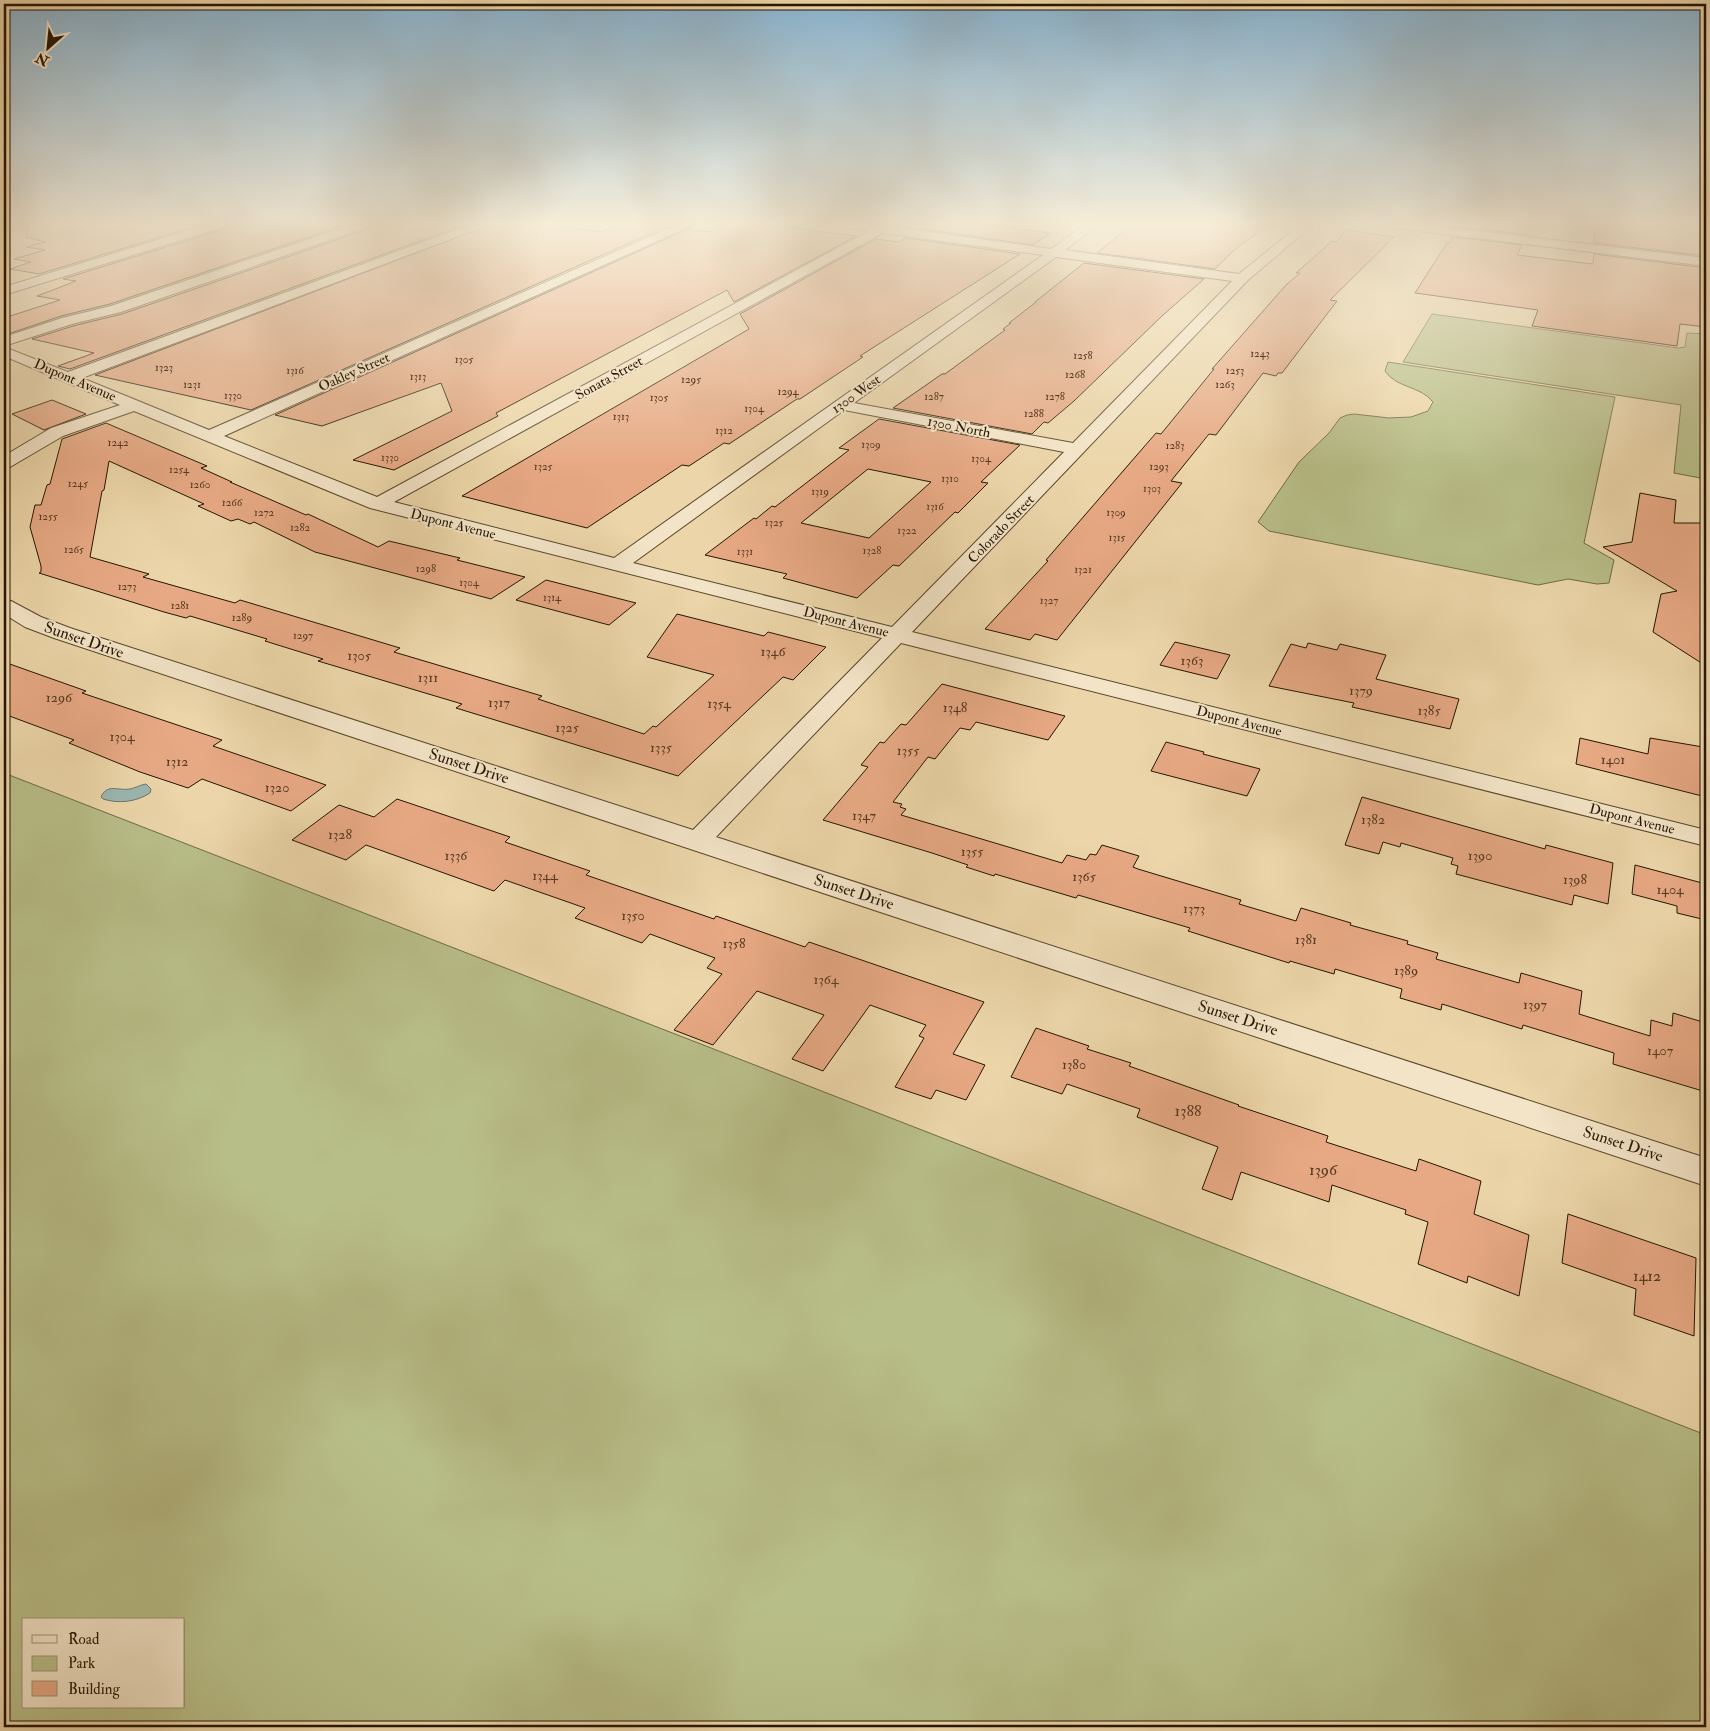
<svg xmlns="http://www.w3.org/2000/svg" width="1710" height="1731" font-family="'IM FELL Double Pica',serif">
  <rect width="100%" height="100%" fill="#ecd6a9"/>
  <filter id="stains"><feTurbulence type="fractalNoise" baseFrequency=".004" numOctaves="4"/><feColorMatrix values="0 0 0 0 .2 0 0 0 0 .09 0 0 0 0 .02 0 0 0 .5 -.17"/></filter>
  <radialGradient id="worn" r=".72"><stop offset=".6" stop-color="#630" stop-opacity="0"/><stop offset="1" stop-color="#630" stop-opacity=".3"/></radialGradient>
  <path fill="#b8be88" stroke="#6e6a44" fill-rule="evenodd" d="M331 223H360L108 308 71 316 4 338V331Z
    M1432 314 1678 348 1685 347 1687 333 1706 334V479L1674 473 1681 405 1403 362Z
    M1388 362 1615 397 1584 543 1614 560 1609 583 1597 584 1568 579 1538 585 1269 531 1258 522 1299 462 1329 433 1340 418 1347 415 1354 414 1389 418 1411 417 1428 411 1433 402C1421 386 1396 388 1385 371Z
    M4 773 1706 1435V1727H4ZM24 1620H184V1707H24Z"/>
  <path fill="#9bb7b1" stroke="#6c766b" d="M146 784 151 789 150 793C136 802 119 804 103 799L101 797C107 783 119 791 130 789 135 788 140 785 146 784Z"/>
  <path fill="#e7a984" stroke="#251501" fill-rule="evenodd" d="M30 223H206L39 274 10 269 31 262 14 259 45 250 26 247 45 242 26 237 27 227Z
    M234 223H350L110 304 61 316 8 334 4 333V318L60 300 37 296 76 281 63 279 231 227Z
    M377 223H469L70 369 58 366 94 353 32 339 73 326 122 314 374 227Z
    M495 223H552L553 225 601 232 622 223H646L668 226 251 410 95 375Z
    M729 223H756L856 236 734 302 727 290 496 413 498 416 394 470 353 460 452 411 441 383 322 426 275 415 688 229 709 232Z
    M931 223H964L991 227 993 225 1051 233 1033 245 922 229Z
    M1134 223H1270L1232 252 1215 269 1097 253Z
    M1462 223H1509L1531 226 1527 235 1459 227Z
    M1595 223H1706V256L1594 243Z
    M1346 230 1394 237 1330 300 1337 301 1282 373H1278L1276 376 1263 373 1216 435 1209 434 1171 481 1182 483 1057 640 1035 634 1030 640 985 629 1048 561 1046 560 1156 433 1161 434 1214 369H1212L1286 285 1300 273H1296L1332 241 1336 242Z
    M1453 237 1522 245 1517 255 1593 264 1594 254 1706 268V327L1680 324 1677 346 1532 326 1538 310 1415 293 1447 243H1449Z
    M906 238 1020 254 860 356 863 357 800 399H797L729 444 724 443 689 466 682 465 587 528 462 496 749 329 740 314 876 239 899 242Z
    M1084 263 1204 279 1163 315 1074 401 1048 423 1044 422 1032 434 893 408 942 374H945L1005 330 1003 329 1011 323H1009L1036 302H1035Z
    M52 400 86 414 44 430 12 414Z
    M879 419 1020 445 981 482 988 483 958 513 955 512 899 566 893 565 857 598 783 578 787 574 705 555 754 518 756 519 772 506 775 507 849 450 839 448ZM868 469 931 482 869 538 801 523Z
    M106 423 207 466 201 468 232 482H230L306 515 308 514 378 547 389 541 460 558 457 560 525 577 491 599 315 552 254 522 250 524 238 519 231 521 198 506 204 504 109 461 104 490 102 491 90 557 149 574 143 577 235 603 240 600 400 648 394 652 542 696 538 699 644 734 653 726 656 727 714 675 647 657 677 614 764 636 768 632 826 647 793 680 783 677 678 776 456 708 462 704 318 661 323 659 265 641 267 639 190 616 186 618 164 612 39 573 41 572V566L30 527 35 505H41L47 485 50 484 62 439Z
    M1640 493 1676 500 1674 523H1706V666L1653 632 1661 594 1677 591 1603 547 1632 542Z
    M546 580 636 603 609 625 516 600Z
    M1175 642 1230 655 1217 679 1160 665Z
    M1308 643 1337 650 1340 644 1386 655 1376 679 1459 699 1450 729 1352 707 1354 703 1269 686 1291 644 1306 648Z
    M4 662 86 691 82 693 222 740 213 746 326 785 291 811 202 779 188 788 140 772 69 743 74 740 4 714Z
    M942 684 1065 716 1048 740 976 722 970 730 960 728 935 759 928 757 893 802 902 804 900 807 906 809 901 815 1062 863 1067 855 1086 860 1090 854 1096 855 1102 845 1139 856 1133 867 1138 869 1241 900 1239 904 1296 921 1301 908 1351 923 1350 925 1408 941 1407 944 1438 953 1436 959 1495 976 1519 983 1521 973 1582 991 1579 1014 1650 1036 1651 1020 1672 1026 1673 1013 1706 1023V1092L1613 1064 1614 1053 1523 1025 1522 1029 1442 1004 1441 1010 1400 998 1402 989 1335 969 1334 974 1290 961 1289 963 1188 931 1190 928 1078 895 1076 898 995 874 994 876 966 867 968 865 932 853 823 820 868 767 861 765 880 742 884 743 901 724 906 725Z
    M1580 738 1648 754 1650 738 1703 747 1702 768 1706 769V797L1576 764Z
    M1166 742 1204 752 1203 754 1260 769 1247 796 1151 771Z
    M1362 797 1545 849 1546 845 1613 863 1608 904 1574 895 1572 905 1456 874 1458 866 1451 864 1453 858 1401 843 1400 847 1383 842 1379 854 1345 845Z
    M397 799 510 837 505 842 590 871 586 875 714 919 716 916 805 947 809 942 984 1002 953 1054 985 1065 966 1100 936 1090 931 1099 895 1087 924 1038 919 1036 926 1025 870 1005 823 1071 792 1059 824 1015 757 991 713 1045 674 1030 722 974 707 968 715 958 650 934 642 943 575 918 585 908 505 880 494 891 366 845 346 860 292 840 339 805 374 817Z
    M1635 865 1706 884V920L1677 913V906L1632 894Z
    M1036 1028 1089 1046 1087 1049 1131 1063 1129 1066 1239 1105 1238 1106 1328 1136 1326 1142 1416 1171 1419 1159 1481 1181 1474 1214 1529 1235 1519 1296 1468 1276 1467 1283 1418 1264 1428 1222 1405 1214 1406 1210 1332 1185 1329 1202 1241 1172 1232 1200 1202 1189 1218 1147 1137 1117 1140 1109 1067 1084 1062 1094 1011 1077Z
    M1568 1214 1696 1258 1694 1336 1634 1315 1636 1289 1562 1263Z"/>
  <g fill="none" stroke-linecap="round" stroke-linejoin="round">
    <g stroke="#57452b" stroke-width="2">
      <path id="street" d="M8 223H28L26 225 4 231V224Z
        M213 223H232L230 225 4 295V287Z
        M357 223H375L373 225 121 312 72 324 4 346V337L62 318 111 306Z
        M475 223H493L82 378 209 430 681 223H697L224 436 377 497 869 231 835 226 829 223 880 226 884 223H899L894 227 1051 249 1087 223H1101L1065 250 1239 274 1302 223H1315L1247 281 912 632 1706 830V846L901 643 716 837 1706 1158V1186L54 638 25 627 4 614V599L11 601 41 617 70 628 693 830 882 638 370 508 134 411 63 436 10 467 4 468V456L51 428 120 405 4 356V347L68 372ZM883 233 1043 255 614 558 394 502ZM1056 257 1232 281 1073 443 854 403ZM844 410 1064 452 892 627 633 563Z
        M1371 223H1409L1706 258V266L1377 226Z"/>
    </g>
    <use href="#street" fill="#f3e4c7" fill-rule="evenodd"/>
  </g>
  <linearGradient id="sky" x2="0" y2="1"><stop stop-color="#89b5d2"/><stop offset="0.48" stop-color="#f6edd8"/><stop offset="1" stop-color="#f6edd8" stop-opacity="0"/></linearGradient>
  <rect width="1710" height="466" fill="url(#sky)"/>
  <g text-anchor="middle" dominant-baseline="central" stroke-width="4" stroke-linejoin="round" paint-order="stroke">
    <g font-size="11" fill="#563a22">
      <text x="1260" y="353">1243</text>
      <text x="1083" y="355">1258</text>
      <text x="464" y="359">1305</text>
      <text x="164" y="367">1323</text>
      <text x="295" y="370">1316</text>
      <text x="1235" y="370">1253</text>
      <text x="1075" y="374">1268</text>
      <text x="418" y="376">1313</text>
      <text x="691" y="379">1295</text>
      <text x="192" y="384">1231</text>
      <text x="1225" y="384">1263</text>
      <text x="788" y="391">1294</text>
      <text x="233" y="395">1330</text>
      <text x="934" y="396">1287</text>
      <text x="1055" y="396">1278</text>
      <text x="659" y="397">1305</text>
      <text x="754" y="408">1304</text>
      <text x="1034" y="413">1288</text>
      <text x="621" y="416">1313</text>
      <text x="724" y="430">1312</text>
      <text x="118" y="442">1242</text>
      <text x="871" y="444">1309</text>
      <text x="1175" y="445">1283</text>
      <text x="390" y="457">1330</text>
      <text x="981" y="458">1304</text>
      <text x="543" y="466">1325</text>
      <text x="1159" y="466">1293</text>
      <text x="179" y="469">1254</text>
      <text x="950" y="478">1310</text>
      <text x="78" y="483">1245</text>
      <text x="200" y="484">1260</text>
      <text x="1152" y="488">1303</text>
      <text x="820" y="491">1319</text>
      <text x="232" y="502">1266</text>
      <text x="935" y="506">1316</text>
      <text x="264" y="512">1272</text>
      <text x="1116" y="512">1309</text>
      <text x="48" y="516">1255</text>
      <text x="774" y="522">1325</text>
      <text x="300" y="527">1282</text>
      <text x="907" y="530">1322</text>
      <text x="1117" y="537">1315</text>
      <text x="74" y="549">1265</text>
      <text x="872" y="550">1328</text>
      <text x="745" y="551">1331</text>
      <text x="426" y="568">1298</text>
      <text x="1083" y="569">1321</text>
      <text x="469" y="582">1304</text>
      <text x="127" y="586">1273</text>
      <text x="552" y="597">1314</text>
      <text x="1049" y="600">1327</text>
      <text x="180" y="605">1281</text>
      <text x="242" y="617">1289</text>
      <text x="303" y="635">1297</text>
    </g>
    <g font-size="14" fill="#251501" stroke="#f3e4c7">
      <text transform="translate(354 372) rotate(-24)">Oakley Street</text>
      <text transform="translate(609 378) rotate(-29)">Sonata Street</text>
      <text transform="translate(75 380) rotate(23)">Dupont Avenue</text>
      <text transform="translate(856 394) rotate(-35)">1300 West</text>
      <text transform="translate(959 427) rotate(11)">1300 North</text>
      <text transform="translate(453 524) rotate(14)">Dupont Avenue</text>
      <text transform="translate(1001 529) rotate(-46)">Colorado Street</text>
      <text transform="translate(846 622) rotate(14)">Dupont Avenue</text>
      <text transform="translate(1239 721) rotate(14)">Dupont Avenue</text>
      <text transform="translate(1632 819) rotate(14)">Dupont Avenue</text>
    </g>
    <g font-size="14" fill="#563a22">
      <text x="773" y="651">1346</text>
      <text x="359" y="655">1305</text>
      <text x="1192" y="660">1363</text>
      <text x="428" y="677">1311</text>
      <text x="1361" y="690">1379</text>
      <text x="59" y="697">1296</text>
      <text x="499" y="702">1317</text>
      <text x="719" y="703">1354</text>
      <text x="955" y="707">1348</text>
      <text x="1429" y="710">1385</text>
      <text x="567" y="727">1325</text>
      <text x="122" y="736">1304</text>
      <text x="661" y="747">1335</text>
      <text x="908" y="750">1355</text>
      <text x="1613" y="759">1401</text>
      <text x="177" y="761">1312</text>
      <text x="277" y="787">1320</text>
      <text x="864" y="815">1347</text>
      <text x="1373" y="819">1382</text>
      <text x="340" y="834">1328</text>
      <text x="972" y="851">1355</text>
      <text x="456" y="855">1336</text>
      <text x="1480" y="855">1390</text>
      <text x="545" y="875">1344</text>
      <text x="1084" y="876">1365</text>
      <text x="1575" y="879">1398</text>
      <text x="1670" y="889">1404</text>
      <text x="1194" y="908">1373</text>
      <text x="633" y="915">1350</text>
      <text x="1306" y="939">1381</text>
      <text x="734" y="943">1358</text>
      <text x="1406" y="970">1389</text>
      <text x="826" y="979">1364</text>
      <text x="1535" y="1004">1397</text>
      <text x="1660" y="1050">1407</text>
      <text x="1074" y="1064">1380</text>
    </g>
    <g font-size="16" fill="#251501" stroke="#f3e4c7">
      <text transform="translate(84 640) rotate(19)">Sunset Drive</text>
      <text transform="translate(469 766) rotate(18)">Sunset Drive</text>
      <text transform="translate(854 892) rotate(18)">Sunset Drive</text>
      <text transform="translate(1238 1018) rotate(18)">Sunset Drive</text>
      <text transform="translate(1623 1144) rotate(18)">Sunset Drive</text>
    </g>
    <g font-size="16" fill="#563a22">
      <text x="1188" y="1111">1388</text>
      <text x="1323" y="1170">1396</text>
      <text x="1647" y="1276">1412</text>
    </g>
  </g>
  <rect width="1710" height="1731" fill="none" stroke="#ecd6a9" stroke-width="20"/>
  <rect x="5" y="5" width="1700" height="1721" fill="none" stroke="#251501" stroke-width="2.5"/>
  <rect x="10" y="10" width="1690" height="1711" fill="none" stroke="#251501"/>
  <rect x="22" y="1618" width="162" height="90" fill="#f3e4c7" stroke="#a19178"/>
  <rect x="32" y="1635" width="25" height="8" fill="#f3e4c7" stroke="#a19178"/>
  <text x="68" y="1644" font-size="15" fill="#251501">Road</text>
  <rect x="32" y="1656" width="25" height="15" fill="#b8be88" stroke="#a19178"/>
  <text x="68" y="1668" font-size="15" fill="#251501">Park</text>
  <rect x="32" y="1681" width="25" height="15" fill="#e7a984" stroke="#a19178"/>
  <text x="68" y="1694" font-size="15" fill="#251501">Building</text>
  <g transform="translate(48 48) rotate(207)" stroke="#f3e4c7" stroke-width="4" paint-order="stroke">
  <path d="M0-4L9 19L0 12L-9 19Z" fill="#251501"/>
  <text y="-8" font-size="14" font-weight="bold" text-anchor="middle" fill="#251501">N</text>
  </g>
  <rect width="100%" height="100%" filter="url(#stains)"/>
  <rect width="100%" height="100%" fill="url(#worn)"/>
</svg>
